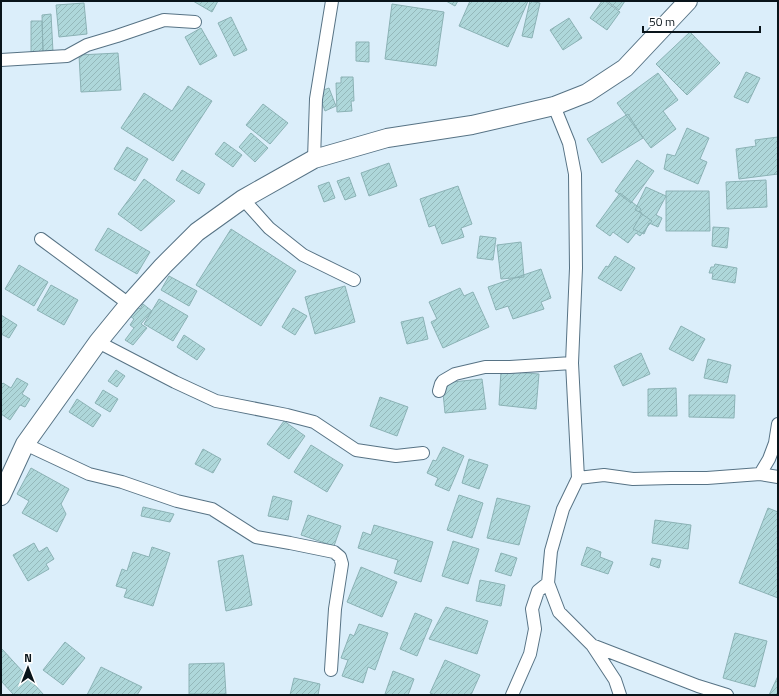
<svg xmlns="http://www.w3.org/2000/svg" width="779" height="696" font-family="'Titillium Web',sans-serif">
  <defs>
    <pattern id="building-hatch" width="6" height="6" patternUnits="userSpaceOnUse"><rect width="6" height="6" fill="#aed7da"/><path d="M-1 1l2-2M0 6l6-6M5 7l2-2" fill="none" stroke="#94b8ba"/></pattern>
  </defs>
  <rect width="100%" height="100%" fill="#dbeefa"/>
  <path fill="url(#building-hatch)" stroke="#8bb2b5" d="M193 1H218L212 12Z
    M446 1H458L455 6Z
    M470 1H528L508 47 459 26Z
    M530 1 540 3 532 38 522 36Z
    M602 1H605L620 12 607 30 590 18Z
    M607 1H625L619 10Z
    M84 3 87 34 59 37 56 5Z
    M392 4 444 12 436 66 385 59Z
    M51 14 53 52H43L42 15Z
    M231 17 247 50 234 56 218 23Z
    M569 18 582 38 563 50 550 30Z
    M31 21H42L43 52 31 53Z
    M201 28 217 56 200 65 185 37Z
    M690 32 720 63 687 95 656 64Z
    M356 42H369V62L356 61Z
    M118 53 121 90 81 92 79 55Z
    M746 72 760 78 748 103 734 97Z
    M658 73 678 100 663 111 676 129 651 148 617 103Z
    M341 77H353L354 101H351L352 111 337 112 336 83H341Z
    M188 86 212 101 173 161 121 128 144 93 172 111Z
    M329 88 336 106 325 111 318 92Z
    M263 104 288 123 270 144 246 125Z
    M628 114 643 138 602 163 587 139Z
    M687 128 709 138 700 159 707 162 698 184 664 169 667 154 675 156Z
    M251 133 268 148 255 162 239 147Z
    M778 137V174L739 179 736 149 756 146 755 140Z
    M224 142 242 155 233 167 215 154Z
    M127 147 148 159 135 181 114 169Z
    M637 160 654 171 631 203 615 191Z
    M389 163 397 186 369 196 361 173Z
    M182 170 205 184 199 194 176 180Z
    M349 177 356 196 345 200 337 181Z
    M144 179 175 201 141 231 118 214Z
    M766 180 767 207 727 209 726 182Z
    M329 182 335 198 324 202 318 186Z
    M458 186 472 224 461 228 464 237 442 244 435 225 429 227 420 199Z
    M646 187 666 196 656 215 662 218 658 227 649 223 644 234 633 229 642 213 635 210Z
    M666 191H709L710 231H666Z
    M620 193 641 209 639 212 652 221 640 236 636 233 628 243 613 232 610 236 596 226Z
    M713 227 729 228 727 248 712 246Z
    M108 228 150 252 137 274 95 250Z
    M231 229 296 271 261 326 196 285Z
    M480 236 496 238 493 260 477 258Z
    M521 242 524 277 501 279 497 245Z
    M615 256 635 268 621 291 598 278 606 266 608 267Z
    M715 264 737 268 735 283 712 279 713 273H709L711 267H714Z
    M19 265 48 282 34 306 5 289Z
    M541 269 551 298 541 302 544 309 513 319 508 306 496 310 488 287Z
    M169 276 197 291 189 306 161 290Z
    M51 285 78 300 64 325 37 310Z
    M345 286 355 322 315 334 305 297Z
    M460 288 464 296 473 292 489 327 443 348 431 322 437 319 429 302Z
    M159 299 188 316 173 341 144 324Z
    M143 304 152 311 141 324 147 328 133 345 125 340 134 328 130 325 134 319 130 316 137 306 140 309Z
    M293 308 307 316 295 335 282 327Z
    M1 315 17 325 9 338 1 334Z
    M423 317 428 339 407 344 401 322Z
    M681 326 705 339 693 361 669 349Z
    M184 335 205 349 197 360 177 347Z
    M641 353 650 374 623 386 614 366Z
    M708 359 731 365 727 383 704 378Z
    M116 370 125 376 117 387 108 381Z
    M501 371 539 374 536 409 499 405Z
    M17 378 28 384 22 394 30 399 25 407 20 405 10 420 1 414V385L3 383 11 388Z
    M482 379 486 409 445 413 442 383Z
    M676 388 677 416H648V389Z
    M103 390 118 399 110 412 95 403Z
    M689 395H735L734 418 689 417Z
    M380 397 408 407 397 436 370 426Z
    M77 399 101 415 93 427 69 412Z
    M284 421 305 436 289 459 267 444Z
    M311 445 343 465 327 492 294 472Z
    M443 447 464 456 449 491 435 485 438 478 427 473 433 460 436 461Z
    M203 449 221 459 213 473 195 464Z
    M469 459 488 465 479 489 462 483Z
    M31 468 69 489 61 504 66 514 57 532 22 513 29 501 17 494Z
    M459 495 483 503 472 538 447 530Z
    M273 496 292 501 288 520 268 516Z
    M497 498 530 506 519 545 487 538Z
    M143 507 174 514 170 522 141 516Z
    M768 508 778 512V598L739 583Z
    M308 515 341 526 334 546 301 535Z
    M655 520 691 525 688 549 652 543Z
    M374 525 433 542 421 582 394 573 398 560 358 548 363 532 371 535Z
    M453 541 479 549 468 584 442 576Z
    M34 543 39 552 47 547 54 559 46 564 49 569 28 581 13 555Z
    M152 547 170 553 153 606 124 597 127 589 116 586 122 569 127 571 133 552 149 557Z
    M587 547 601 552 600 557 613 562 608 574 581 565Z
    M501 553 517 558 511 576 495 571Z
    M243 555 252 605 226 611 218 561Z
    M652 558 661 560 659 568 650 565Z
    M361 567 397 582 382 617 347 602Z
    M480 580 505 585 501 606 476 601Z
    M446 607 488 621 477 654 429 639Z
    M415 613 432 620 417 656 400 649Z
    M359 624 388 633 375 670 368 667 363 683 342 676 348 660 341 658 350 634 354 636Z
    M735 633 767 641 755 687 723 678Z
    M65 642 85 658 63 685 43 670Z
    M1 648 2 649 44 695H14L1 681Z
    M445 660 480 675 471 695H435L430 693Z
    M224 663 226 694H189V664Z
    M101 667 142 687 137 695H87Z
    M393 671 414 679 408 695H388L385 694Z
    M778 676V695H769Z
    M294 678 320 684 318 695H290Z"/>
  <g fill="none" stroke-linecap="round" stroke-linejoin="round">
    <g stroke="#577385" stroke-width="14">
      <path id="street" d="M1 60 67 56 87 45 117 36 164 20 195 22
        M554 106 569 143 575 174 576 268 572 363 578 478 563 509 551 551 548 583 559 612 592 645 615 680 620 695
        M314 159 316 99 332 1
        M243 199 269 228 303 255 354 280
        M41 239 129 304
        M98 342 175 382 216 401 287 415 314 422 356 450 396 456 423 453
        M439 391 441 384 443 381 455 374 485 367H510L572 363
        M25 444 89 474 122 482 177 501 212 509 256 537 290 543 334 552 340 557 342 564 335 609 331 670
        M760 474 769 459 775 443 778 424
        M578 478 604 475 633 479 671 478H707L760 474 778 477
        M592 645 698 686 727 695
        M512 695 530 654 535 629 532 609 538 591 548 583"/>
    </g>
    <g stroke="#577385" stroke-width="20">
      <path id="secondary" d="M1 496 25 444 98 342 129 304 163 266 197 232 243 199 314 159 387 138 472 125 554 106 587 93 625 68 688 1"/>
    </g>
    <use href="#street" stroke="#fff" stroke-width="12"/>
    <use href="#secondary" stroke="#fff" stroke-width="18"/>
  </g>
  <rect width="779" height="696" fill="none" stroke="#09141a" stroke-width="4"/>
  <g transform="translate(28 668)" stroke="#ffffff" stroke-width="3" paint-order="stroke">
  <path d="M0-3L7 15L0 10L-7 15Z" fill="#09141a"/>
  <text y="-6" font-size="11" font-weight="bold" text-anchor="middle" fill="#09141a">N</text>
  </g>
  <path d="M643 26v6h117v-6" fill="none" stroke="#09141a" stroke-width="2"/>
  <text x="649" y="26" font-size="12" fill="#09141a" stroke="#ffffff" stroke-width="3" paint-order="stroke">50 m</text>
</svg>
